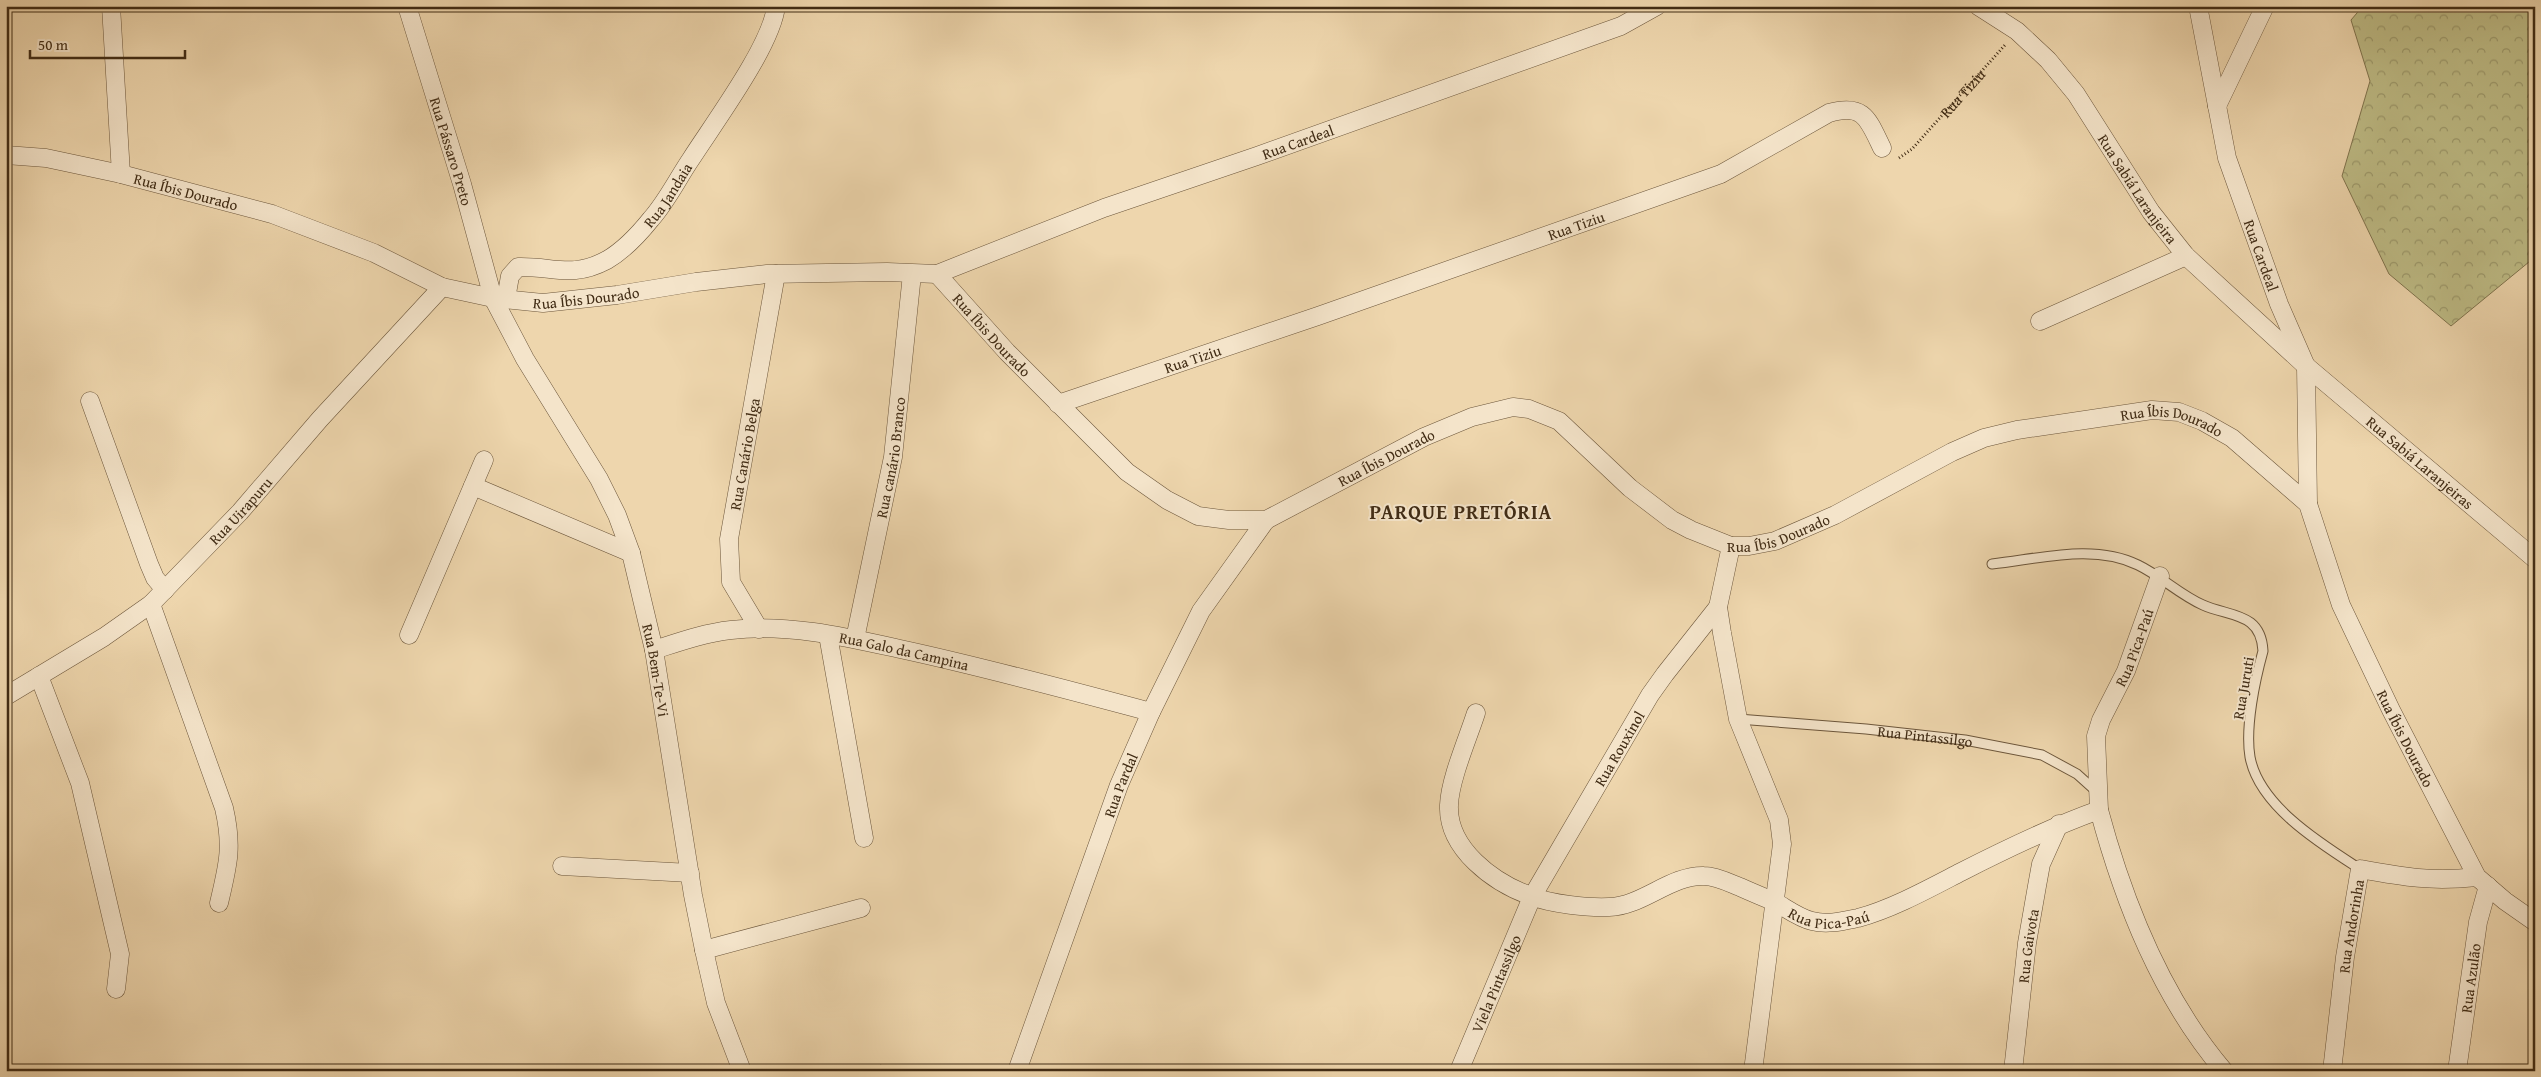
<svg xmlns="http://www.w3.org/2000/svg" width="2541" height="1077" font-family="'Gentium Book Plus',serif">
  <defs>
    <pattern id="forest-crowns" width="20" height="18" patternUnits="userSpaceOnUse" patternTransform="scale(1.25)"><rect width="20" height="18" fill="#bebc86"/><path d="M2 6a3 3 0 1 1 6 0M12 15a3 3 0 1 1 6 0" fill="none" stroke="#9c996c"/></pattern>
  </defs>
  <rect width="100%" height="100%" fill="#eed6ad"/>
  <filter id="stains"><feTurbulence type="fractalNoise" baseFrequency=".004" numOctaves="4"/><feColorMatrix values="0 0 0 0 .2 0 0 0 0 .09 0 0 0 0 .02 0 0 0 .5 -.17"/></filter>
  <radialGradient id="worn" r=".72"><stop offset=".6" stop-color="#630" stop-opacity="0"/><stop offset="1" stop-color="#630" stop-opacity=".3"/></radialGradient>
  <path fill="url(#forest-crowns)" stroke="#80744e" d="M2363 6H2535V257L2451 326 2389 274 2342 176 2370 81 2351 20Z"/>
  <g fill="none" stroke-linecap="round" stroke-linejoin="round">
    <g stroke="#6c563b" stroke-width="11">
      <g id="lane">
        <path d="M1992 564C2039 559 2094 543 2138 565 2161 576 2180 595 2203 605 2230 617 2261 612 2263 651 2255 680 2245 727 2250 757 2259 806 2321 844 2360 869"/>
        <path id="s2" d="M1738 719 1866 729 1965 740 2042 755 2077 774 2097 792"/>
      </g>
    </g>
    <g stroke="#6c563b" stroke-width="19">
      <g id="street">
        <path d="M111 6 121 174"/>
        <path id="s3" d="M407 6 462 184 493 298 525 359 599 479 617 515 631 553 654 650 693 895 704 950 716 1003 742 1071"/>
        <path id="s4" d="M1978 6 2017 31 2048 60 2076 94 2151 212 2186 256 2306 366 2535 559"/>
        <path id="s5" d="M2198 6 2227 158 2279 304 2306 366 2308 504"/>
        <path d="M2217 106 2265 6"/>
        <path id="s6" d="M6 155 46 158 121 174 272 214 374 253 442 287 493 298 543 303 617 295 696 282 767 274 887 272 937 274 1104 208 1257 156 1621 26 1657 6"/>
        <path id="s7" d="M937 274 1007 352 1127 472 1167 500 1198 516 1229 520H1266L1424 437 1472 417 1513 407 1529 409 1559 421 1630 488 1672 520 1691 530 1731 546H1749L1775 541 1835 515 1952 452 1984 438 2017 430 2152 410 2179 412 2202 421 2232 438 2308 504 2341 605 2391 710 2477 877 2505 901 2535 922"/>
        <path id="s8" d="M506 299 510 276 518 267C554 266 571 279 607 260 624 250 639 234 651 219 667 201 678 178 691 159 714 123 772 45 776 6"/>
        <path d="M2040 321 2186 256"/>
        <path d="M90 401 149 564 155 578 165 590"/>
        <path id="s9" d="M1058 404 1318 316 1721 174 1829 113C1864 103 1868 119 1882 148"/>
        <path d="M473 486 631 553"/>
        <path d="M1731 546 1718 607 1722 633 1738 719 1779 820 1782 844 1753 1071"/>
        <path d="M151 604 224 808C233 847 228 865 219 903"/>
        <path id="s10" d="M759 629 731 582 729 539 776 274"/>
        <path d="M409 635 484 460"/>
        <path d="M828 635 864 838"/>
        <path id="s11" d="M855 639 893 457 912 274"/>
        <path id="s12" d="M654 650C679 642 704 633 731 630 786 623 846 637 900 649 984 667 1068 690 1151 712"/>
        <path d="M39 676 80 783 120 954 116 989"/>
        <path id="s13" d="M6 696 104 637 151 604 240 512 320 419 442 287"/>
        <path id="s14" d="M1476 713C1468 738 1450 779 1449 805 1447 849 1494 883 1531 896 1551 904 1588 908 1609 907 1643 906 1670 875 1704 876 1716 876 1730 883 1740 887 1751 892 1763 897 1775 902 1786 908 1799 918 1812 921 1827 925 1843 921 1858 918 1892 909 1930 888 1961 872 2006 849 2051 827 2099 810L2096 736 2101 720 2126 671 2160 576"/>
        <path d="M2099 810C2124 903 2161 997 2224 1071"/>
        <path d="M562 866 690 873"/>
        <path d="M704 950 861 908"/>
        <path id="s15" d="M1017 1071 1119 785 1151 712 1201 611 1266 520"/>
        <path id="s16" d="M1459 1071 1532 897 1650 695 1665 674 1718 607"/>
        <path id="s17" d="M2013 1071 2027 943 2037 886 2041 864 2059 824"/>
        <path id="s18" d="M2332 1071 2345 957 2360 869C2404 877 2431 882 2477 877"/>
        <path id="s19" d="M2457 1071 2478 922 2488 886"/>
      </g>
    </g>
    <g stroke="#412c15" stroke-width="3" stroke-dasharray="1 2.5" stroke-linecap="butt">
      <path id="s1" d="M1899 158 1912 149 2005 45"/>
      <path d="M867 1071 880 1066 908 1071"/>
    </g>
    <use href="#lane" stroke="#f4e4ca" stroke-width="9"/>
    <use href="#street" stroke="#f4e4ca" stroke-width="18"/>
  </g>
  <g text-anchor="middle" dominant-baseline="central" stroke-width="4" stroke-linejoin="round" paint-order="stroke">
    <g font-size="15" fill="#412c15" stroke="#f4e4ca">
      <text stroke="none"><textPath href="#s1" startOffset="91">Rua Tiziu</textPath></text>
      <text stroke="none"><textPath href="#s6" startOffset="1341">Rua Cardeal</textPath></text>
      <text stroke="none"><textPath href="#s3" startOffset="152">Rua Pássaro Preto</textPath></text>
      <text stroke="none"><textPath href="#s4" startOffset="246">Rua Sabiá Laranjeira</textPath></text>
      <text stroke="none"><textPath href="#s6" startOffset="184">Rua Íbis Dourado</textPath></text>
      <text stroke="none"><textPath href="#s8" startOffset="216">Rua Jandaia</textPath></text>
      <text stroke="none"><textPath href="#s9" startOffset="548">Rua Tiziu</textPath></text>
      <text stroke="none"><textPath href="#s5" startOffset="258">Rua Cardeal</textPath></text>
      <text stroke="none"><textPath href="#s6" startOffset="604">Rua Íbis Dourado</textPath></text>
      <text stroke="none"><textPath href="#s7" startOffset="82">Rua Íbis Dourado</textPath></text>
      <text stroke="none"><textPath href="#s9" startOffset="142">Rua Tiziu</textPath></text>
      <text stroke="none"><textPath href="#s7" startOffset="1432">Rua Íbis Dourado</textPath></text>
      <text stroke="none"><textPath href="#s10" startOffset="184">Rua Canário Belga</textPath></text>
      <text stroke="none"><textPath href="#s11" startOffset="185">Rua canário Branco</textPath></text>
      <text stroke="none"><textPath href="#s7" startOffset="562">Rua Íbis Dourado</textPath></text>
      <text stroke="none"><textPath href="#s4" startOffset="641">Rua Sabiá Laranjeiras</textPath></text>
      <text stroke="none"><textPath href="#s13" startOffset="301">Rua Uirapuru</textPath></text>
      <text stroke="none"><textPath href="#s7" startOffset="1012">Rua Íbis Dourado</textPath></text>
      <text stroke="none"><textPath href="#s14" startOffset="1006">Rua Pica-Paú</textPath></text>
      <text stroke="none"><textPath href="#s12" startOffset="255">Rua Galo da Campina</textPath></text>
      <text stroke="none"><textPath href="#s3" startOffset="715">Rua Bem-Te-Vi</textPath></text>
      <text transform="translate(2243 688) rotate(-80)">Rua Juruti</text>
      <text stroke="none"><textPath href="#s2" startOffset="188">Rua Pintassilgo</textPath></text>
      <text stroke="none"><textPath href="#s7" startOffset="1852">Rua Íbis Dourado</textPath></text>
      <text stroke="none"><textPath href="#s16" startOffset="361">Rua Rouxinol</textPath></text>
      <text stroke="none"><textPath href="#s15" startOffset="304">Rua Pardal</textPath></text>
      <text stroke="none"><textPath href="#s14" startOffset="541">Rua Pica-Paú</textPath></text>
      <text stroke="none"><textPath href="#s18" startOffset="146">Rua Andorinha</textPath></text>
      <text stroke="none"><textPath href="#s17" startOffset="126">Rua Gaivota</textPath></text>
      <text stroke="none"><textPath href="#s19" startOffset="94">Rua Azulão</textPath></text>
      <text stroke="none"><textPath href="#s16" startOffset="95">Viela Pintassilgo</textPath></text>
    </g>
    <g font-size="20" font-weight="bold" letter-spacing="1" fill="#412c15" stroke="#f4e4ca">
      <text x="1461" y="511">PARQUE PRETÓRIA</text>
    </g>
  </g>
  <rect width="2541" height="1077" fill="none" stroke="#eed6ad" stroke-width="25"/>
  <rect x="8" y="8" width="2526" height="1062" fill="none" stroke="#412c15" stroke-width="2.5"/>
  <rect x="12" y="12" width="2516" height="1052" fill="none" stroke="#412c15"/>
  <path d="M30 50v8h155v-8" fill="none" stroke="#412c15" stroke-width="2.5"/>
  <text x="38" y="50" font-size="15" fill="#412c15" stroke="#f4e4ca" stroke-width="4" paint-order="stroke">50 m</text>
  <rect width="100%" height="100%" filter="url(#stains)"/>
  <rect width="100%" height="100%" fill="url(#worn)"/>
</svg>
